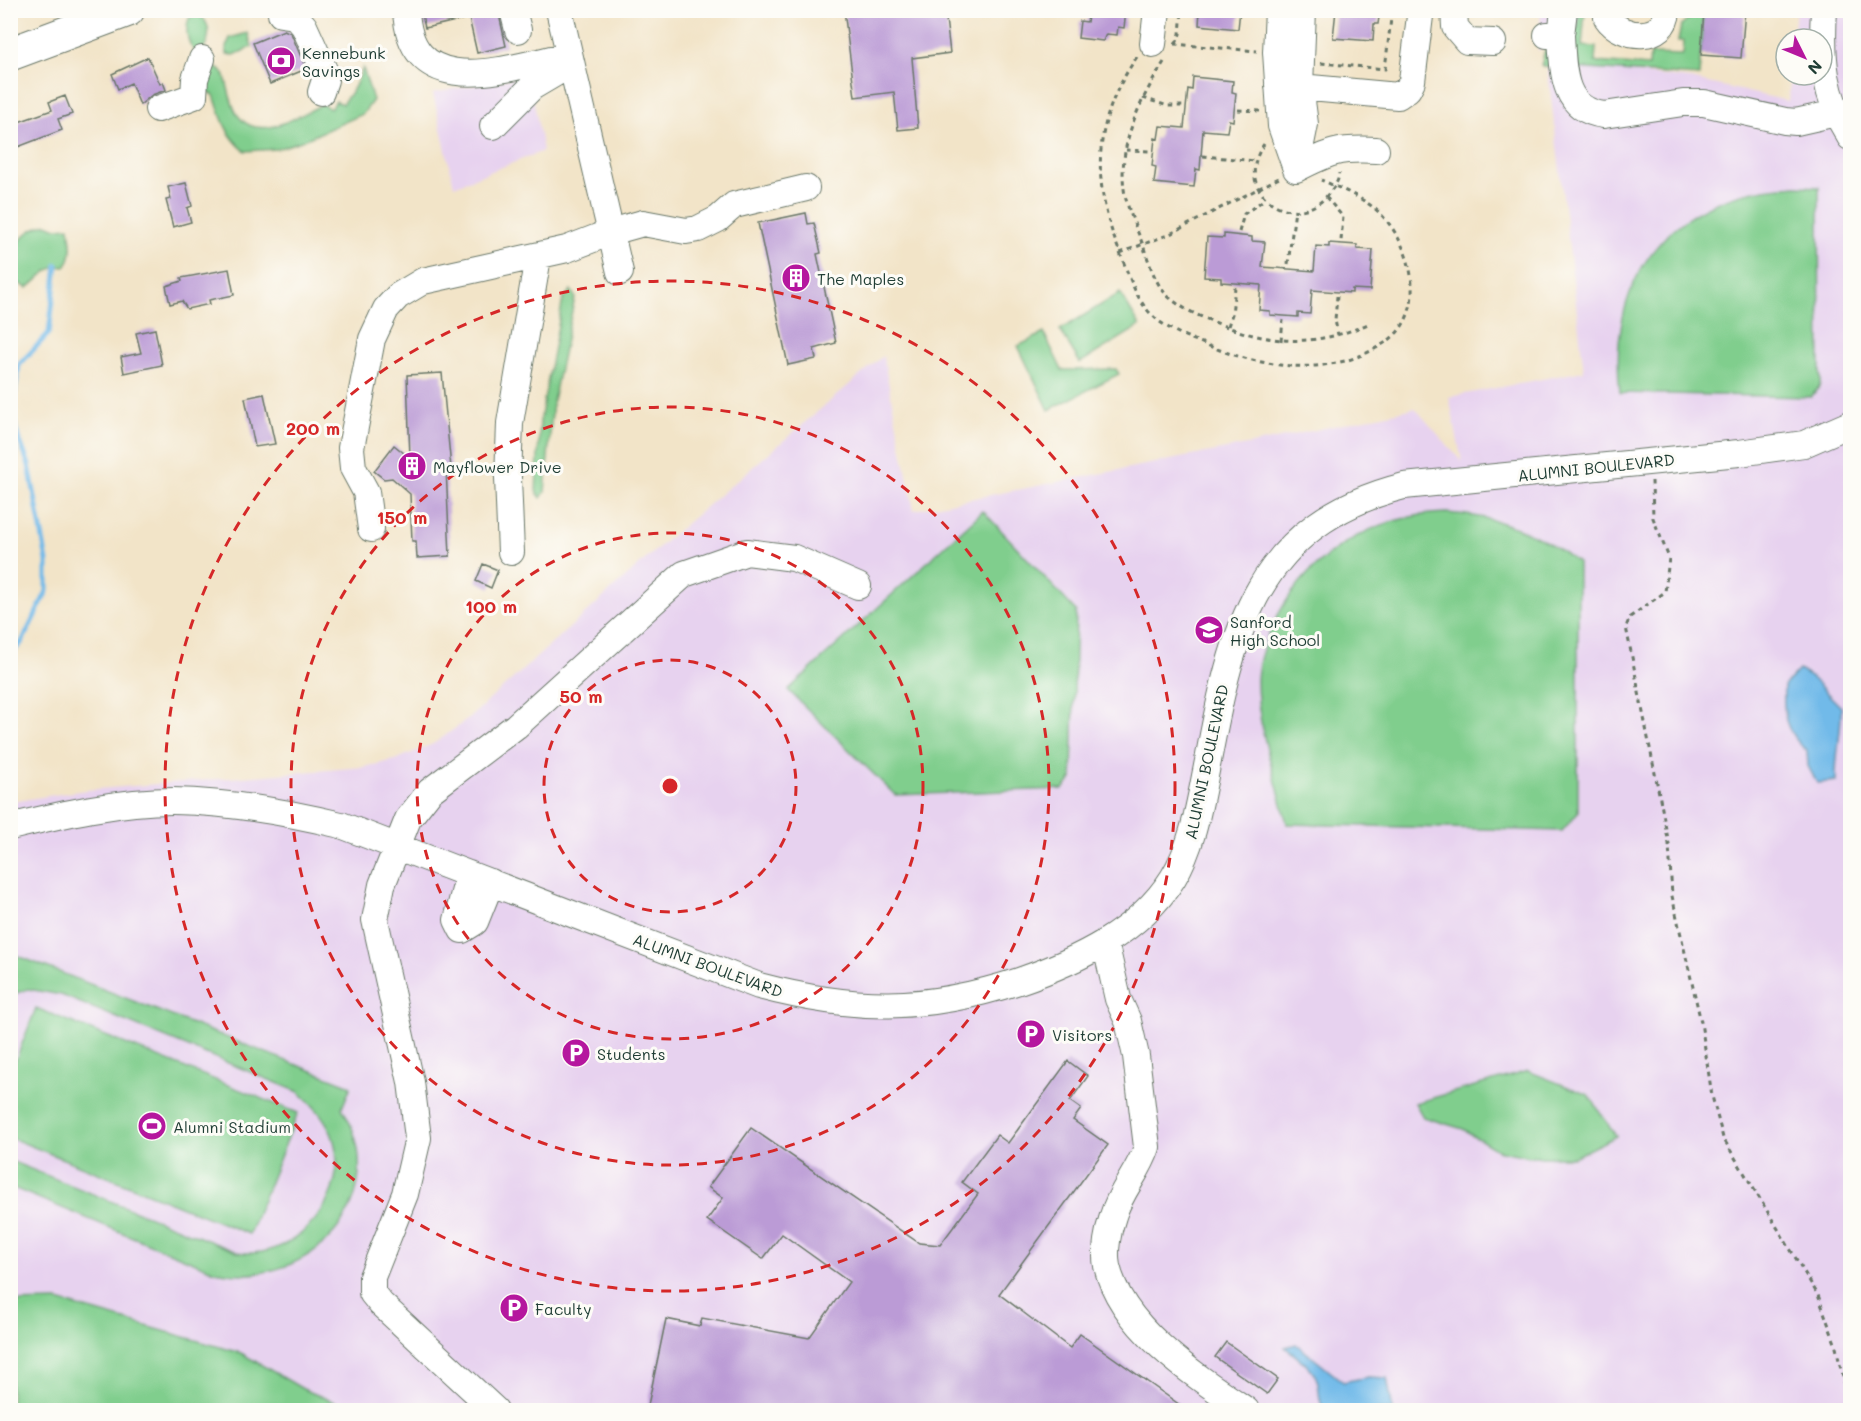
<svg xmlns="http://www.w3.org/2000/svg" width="1861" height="1421" font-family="Mali,sans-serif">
  <rect width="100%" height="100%" fill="#fdfcf7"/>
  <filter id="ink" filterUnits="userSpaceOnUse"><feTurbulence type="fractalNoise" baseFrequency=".0167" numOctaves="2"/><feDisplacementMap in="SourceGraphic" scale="12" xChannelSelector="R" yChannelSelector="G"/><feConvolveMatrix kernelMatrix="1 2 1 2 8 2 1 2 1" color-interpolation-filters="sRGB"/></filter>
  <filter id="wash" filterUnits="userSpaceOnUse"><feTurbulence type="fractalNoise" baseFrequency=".008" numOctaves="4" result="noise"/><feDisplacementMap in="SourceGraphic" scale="24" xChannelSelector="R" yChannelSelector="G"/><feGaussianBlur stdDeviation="1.35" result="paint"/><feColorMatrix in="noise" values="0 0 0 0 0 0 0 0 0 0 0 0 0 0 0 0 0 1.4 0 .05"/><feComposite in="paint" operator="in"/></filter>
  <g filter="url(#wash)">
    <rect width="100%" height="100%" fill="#f2e4c8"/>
    <path fill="#e7d2ef" d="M1541 11H1580L1575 66 1690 79 1788 101 1791 75H1822V39H1793L1796 11H1850V1410H11L10 802 86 790 364 767 395 760 433 744 467 720 667 540 883 356 914 510 1257 443 1415 408 1462 462 1449 397 1584 371 1545 47 1538 51Z
      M529 75 543 151 454 186 433 93Z"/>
    <path fill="#80ce8d" stroke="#508660" stroke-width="1.5" d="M1579 11H1585L1582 46 1596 47 1595 62 1649 66 1650 54 1683 55 1684 41H1678L1681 26 1690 18 1691 11H1704L1699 76 1541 66 1546 46 1565 47 1578 27Z
      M199 14C211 24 211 37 203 49L195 51C187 44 185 29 189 18Z
      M248 33 252 47 234 55 227 54 226 47 230 38Z
      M213 66 224 73C228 85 230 103 237 114 258 145 299 115 323 104L330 109 336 101 342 104 354 88 363 68 373 100 363 114 304 140 277 149 245 151C226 136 221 117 214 95L199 87Z
      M1797 186 1819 187 1820 386 1811 397 1620 393C1606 272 1675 190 1797 186Z
      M47 224 57 228 69 227C71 241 74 255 65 267 48 263 40 280 27 288L12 279C6 254 22 229 47 224Z
      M571 290 575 297 553 401 545 492 541 498 536 491 540 421 563 299Z
      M1120 293 1140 326 1080 363 1060 330Z
      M1044 333 1062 370 1116 369 1119 374 1049 410 1018 346Z
      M983 511 1076 611 1072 779 1063 789 895 795 788 690Z
      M1446 513C1493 515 1541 533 1578 563V813L1562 831 1287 824C1276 776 1257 730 1257 680 1258 658 1267 635 1278 615 1312 553 1374 515 1446 513Z
      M13 954 351 1086 342 1108C397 1197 312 1292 215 1271L11 1187V1161L237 1252C297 1262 354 1194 332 1135 326 1118 312 1104 299 1092L61 995 28 989 11 995Z
      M36 1008 298 1113 249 1234 11 1138V1072Z
      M1528 1071 1589 1095 1616 1136 1574 1157H1531L1497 1150 1463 1129 1423 1117 1415 1103Z
      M58 1301 241 1353 303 1389 351 1409 400 1405 412 1410H11V1302Z"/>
    <path fill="#71bae9" stroke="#487c8e" stroke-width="1.5" d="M1799 670 1812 678 1841 707C1842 732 1835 756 1836 781L1817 783 1808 766 1807 751C1784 731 1783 715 1784 686Z
      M1296 1344 1343 1382 1368 1377 1387 1378 1393 1410H1324C1318 1400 1320 1394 1318 1383 1315 1368 1295 1356 1285 1347Z"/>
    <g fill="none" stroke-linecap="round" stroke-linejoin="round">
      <path stroke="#71bae9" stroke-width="5" d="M10 655 22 642 47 591V561L29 465 16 431 12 410 19 365 49 333 57 265"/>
    </g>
    <g id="blocks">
      <path fill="#bb9bd6" d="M421 10H498L506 46 477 53 469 18 425 28Z
        M844 10H945L950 53 912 58 918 128 898 130 894 92 855 97Z
        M1089 10H1126L1124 28 1118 27 1117 35 1106 34 1103 41 1078 38 1080 21 1087 22Z
        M1200 10H1240L1238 29 1199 25Z
        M1336 10H1380L1378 24H1374L1373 41 1333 38Z
        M1704 10H1745L1741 58 1701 55Z
        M284 30 291 33 306 69 270 84 253 43Z
        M148 57 160 84 163 82 166 90 152 95 140 105 131 83 118 89 112 74Z
        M1193 77 1233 81 1232 92 1236 93 1233 121 1229 120 1227 132 1203 130 1200 170 1196 169 1194 187 1154 183 1156 167 1152 166 1155 138 1158 139 1160 126 1184 128 1188 89 1192 90Z
        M65 96 72 114 58 119 62 130 10 150V125L52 110 49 102Z
        M186 183 192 206 187 208 191 222 173 227 166 200 171 199 168 187Z
        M806 213 808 224 814 223 821 253 817 254 836 343 814 349 816 359 788 365 758 223Z
        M1224 234 1252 237V241L1265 242 1262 267 1314 271 1316 246 1329 247V243L1357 245V249L1373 250 1370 290 1352 289V293L1312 290 1310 314 1298 313V317L1270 315V311L1259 310 1261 285 1221 282V278L1204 277 1207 237 1224 238Z
        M229 269 234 295 209 300 210 304 187 309 182 301 170 304 166 286 182 281 181 278Z
        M155 329 162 365 124 373 121 357 141 353 136 333Z
        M442 373 451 468H446L450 556 417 558 416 541H412L410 494 392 478 384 479 374 471 394 445 410 458 407 375Z
        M264 394 275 444 255 447 245 398Z
        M483 564 498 570 491 588 476 581Z
        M1068 1061 1088 1076 1070 1101 1081 1109 1073 1120 1108 1145 999 1294 1070 1348 1080 1334 1187 1410H647L666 1319 700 1326 702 1318 809 1338 849 1282 782 1234 763 1259 707 1220 723 1198 708 1187 751 1128 919 1243 940 1245 978 1194 962 1182 997 1135 1008 1143Z
        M1226 1342 1278 1379 1267 1394 1215 1357Z"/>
    </g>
  </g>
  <g filter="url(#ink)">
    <use href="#blocks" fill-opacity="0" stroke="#697768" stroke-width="1.5"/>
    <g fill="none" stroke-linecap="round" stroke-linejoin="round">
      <g stroke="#697768" stroke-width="28">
        <path id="minor" d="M406 10C410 105 510 67 569 55
          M513 10 518 30
          M559 10 620 272
          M1278 10 1276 52 1281 126 1296 169
          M1454 10 1455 27 1467 41 1493 42
          M1824 10C1821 58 1824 96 1850 137
          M281 14 295 16 304 26 324 70 325 80 321 92
          M1607 18C1621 39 1666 43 1667 10
          M1547 35H1561L1564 10
          M1561 35C1563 70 1562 110 1604 115L1683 103H1704L1785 121 1796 122 1836 113
          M1153 44 1157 10
          M1278 85 1398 96 1408 89 1412 81 1420 16
          M158 109 194 96 195 79 202 59
          M493 126 532 87 571 64
          M1296 169 1305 124 1300 86 1303 10
          M1296 169C1329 152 1338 148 1376 150
          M371 529 366 492 353 468 351 448 372 339 386 309 398 296 423 281 567 249 611 232 643 223 686 231 698 229 718 219 734 205 806 188
          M511 552 508 478 510 423 538 257
          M10 827C63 814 119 801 173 801 230 802 286 812 341 825L759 986C854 1011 925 1012 1019 981 1077 961 1139 932 1173 878 1194 844 1200 800 1208 761 1232 631 1257 523 1404 486L1739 453 1804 444 1850 424
          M469 874 457 920 462 930 475 922 491 882
          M1105 942 1118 999 1128 1021 1136 1056 1147 1147C1139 1172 1120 1191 1113 1216 1108 1230 1104 1251 1107 1266 1121 1328 1197 1377 1246 1410
          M495 1410 381 1304 372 1293V1277L405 1194 418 1138 411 1082 375 920 382 885 408 819 430 791 516 726 684 574 747 552 794 558 858 586"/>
      </g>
      <g stroke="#697768" stroke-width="35">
        <path id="highway" d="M10 54 128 10"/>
      </g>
      <path stroke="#697768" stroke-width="3" stroke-dasharray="4.5 4.5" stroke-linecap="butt" d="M1383 13H1392
        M1174 44 1257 51
        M1176 44 1180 34 1182 10
        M1137 57C1092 121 1091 183 1120 253L1170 234 1279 178
        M1164 62C1140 100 1116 148 1125 195 1129 214 1139 233 1145 251 1152 270 1157 290 1175 302 1191 314 1214 322 1233 329 1281 346 1324 344 1370 323
        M1321 63 1385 69 1392 10
        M1143 98 1168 106H1184
        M1238 110 1260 111
        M1264 144C1229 194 1298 235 1329 193 1334 187 1339 181 1339 173
        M1126 150 1150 151
        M1203 156 1256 161
        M1326 197 1343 217 1341 241
        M1239 232 1244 214 1265 199
        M1120 253C1129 275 1136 301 1154 317 1167 329 1186 337 1202 343 1260 368 1330 380 1386 342 1427 315 1414 253 1386 220 1370 200 1344 190 1321 180
        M1288 264 1295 210
        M1337 296 1335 320 1338 335
        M1228 326 1232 314 1235 287
        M1281 341 1283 320
        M1652 481 1653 518 1669 558 1665 592 1630 617 1626 627 1669 844 1672 896 1701 1022 1712 1096 1723 1138 1818 1295 1835 1343 1849 1403
        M1812 1410 1849 1403"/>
      <use href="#minor" stroke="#fff" stroke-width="26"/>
      <use href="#highway" stroke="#fff" stroke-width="33"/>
    </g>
  </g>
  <g fill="none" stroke="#d62828" stroke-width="3" stroke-dasharray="10 8">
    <circle cx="670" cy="786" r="126"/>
    <circle cx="670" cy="786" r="253"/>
    <circle cx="670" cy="786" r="379"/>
    <circle cx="670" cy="786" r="505"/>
  </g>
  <defs>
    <g id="bank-disc" transform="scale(1.5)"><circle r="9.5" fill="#b5179e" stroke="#fdfcf7"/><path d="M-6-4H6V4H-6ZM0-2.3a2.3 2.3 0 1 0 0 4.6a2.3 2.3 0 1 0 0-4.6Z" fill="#fff"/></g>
    <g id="building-disc" transform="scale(1.5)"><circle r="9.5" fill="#b5179e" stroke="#fdfcf7"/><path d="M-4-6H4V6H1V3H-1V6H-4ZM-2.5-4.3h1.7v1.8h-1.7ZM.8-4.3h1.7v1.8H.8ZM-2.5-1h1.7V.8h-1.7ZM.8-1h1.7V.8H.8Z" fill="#fff"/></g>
    <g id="school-disc" transform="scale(1.5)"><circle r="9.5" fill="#b5179e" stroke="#fdfcf7"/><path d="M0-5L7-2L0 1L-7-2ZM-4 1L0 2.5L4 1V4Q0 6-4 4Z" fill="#fff"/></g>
    <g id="parking-disc" transform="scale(1.5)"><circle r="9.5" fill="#b5179e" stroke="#fdfcf7"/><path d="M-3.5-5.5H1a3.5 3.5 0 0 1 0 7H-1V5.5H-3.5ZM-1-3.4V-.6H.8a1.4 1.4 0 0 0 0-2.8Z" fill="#fff"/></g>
    <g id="stadium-disc" transform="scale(1.5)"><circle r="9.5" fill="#b5179e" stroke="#fdfcf7"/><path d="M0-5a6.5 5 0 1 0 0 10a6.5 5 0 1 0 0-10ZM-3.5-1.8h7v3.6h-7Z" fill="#fff"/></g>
  </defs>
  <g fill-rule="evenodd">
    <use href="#bank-disc" x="281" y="61"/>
    <use href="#building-disc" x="796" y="278"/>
    <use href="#building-disc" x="412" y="466"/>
    <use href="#school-disc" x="1209" y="630"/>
    <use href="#parking-disc" x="1031" y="1034"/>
    <use href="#parking-disc" x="576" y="1053"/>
    <use href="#stadium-disc" x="152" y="1126"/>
    <use href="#parking-disc" x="514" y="1308"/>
  </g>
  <g text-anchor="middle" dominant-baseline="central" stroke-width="6" stroke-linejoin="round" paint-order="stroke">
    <g font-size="16" fill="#1f3d34" stroke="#fdfcf7" text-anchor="start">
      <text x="302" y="52">Kennebunk<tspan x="302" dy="18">Savings</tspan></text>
      <text x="817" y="278">The Maples</text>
      <text x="433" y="466">Mayflower Drive</text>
      <text x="1230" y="621">Sanford<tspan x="1230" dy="18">High School</tspan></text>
      <text x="1052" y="1034">Visitors</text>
      <text x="597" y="1053">Students</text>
      <text x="173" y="1126">Alumni Stadium</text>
      <text x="535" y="1308">Faculty</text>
    </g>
    <g font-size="16" fill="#1f3d34" stroke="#fdfcf7">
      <text transform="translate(1596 467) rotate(-6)">ALUMNI BOULEVARD</text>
      <text transform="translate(1206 762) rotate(-78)">ALUMNI BOULEVARD</text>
      <text transform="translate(708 965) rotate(20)">ALUMNI BOULEVARD</text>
    </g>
  </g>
  <circle cx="670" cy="786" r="9" fill="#d62828" stroke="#fdfcf7" stroke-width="3"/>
  <g font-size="18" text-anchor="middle" font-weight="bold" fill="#d62828" stroke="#fdfcf7" stroke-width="6" stroke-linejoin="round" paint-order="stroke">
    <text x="313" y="435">200 m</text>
    <text x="402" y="524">150 m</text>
    <text x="491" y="613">100 m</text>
    <text x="581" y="703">50 m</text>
  </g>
  <rect width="1861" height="1421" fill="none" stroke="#fdfcf7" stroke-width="36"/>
  <g transform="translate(1804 57) rotate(133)"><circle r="28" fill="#fdfcf7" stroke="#a4b0a9" stroke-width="1.5"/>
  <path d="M0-4.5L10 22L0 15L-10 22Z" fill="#b5179e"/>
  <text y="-9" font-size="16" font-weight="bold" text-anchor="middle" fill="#1f3d34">N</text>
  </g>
</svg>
